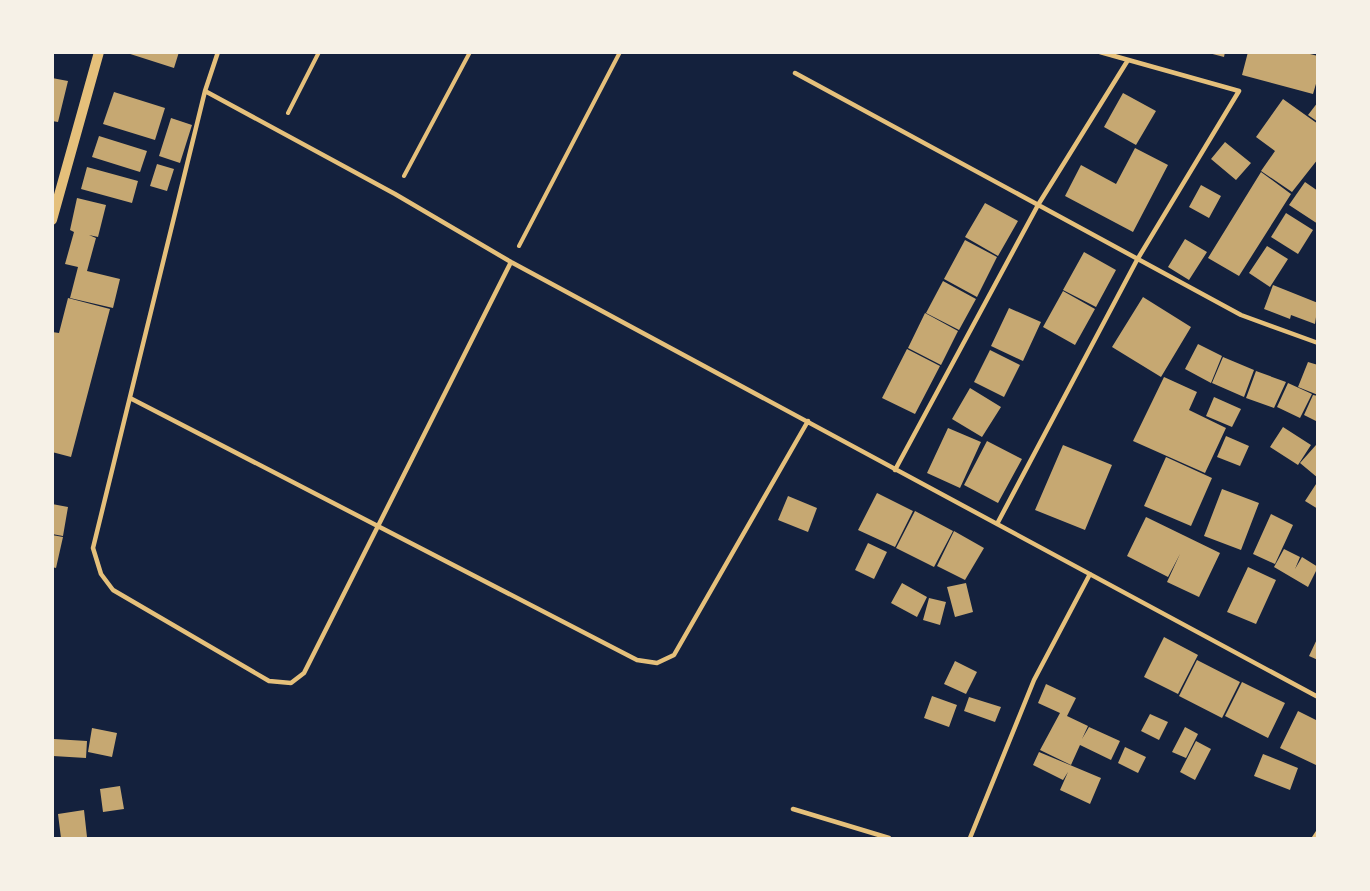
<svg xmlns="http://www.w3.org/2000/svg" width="1370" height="891" font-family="Poppins,sans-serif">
  <rect width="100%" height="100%" fill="#14213d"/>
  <path fill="#c6a872" d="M124 52H179L174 68Z
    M1205 52H1225L1224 57Z
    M1248 52H1302L1318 56V77L1313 94 1242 75Z
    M52 78 68 81 58 122 52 121Z
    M114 92 165 108 155 140 103 124Z
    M1123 93 1156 111 1136 145 1104 127Z
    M1283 99 1318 124V159L1292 192 1261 171 1275 151 1256 137Z
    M1318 102V122L1308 115Z
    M171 118 192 125 180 163 159 156Z
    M99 136 147 151 140 172 92 157Z
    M1225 142 1251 163 1236 180 1211 159Z
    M1135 148 1168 165 1133 232 1065 196 1081 165 1116 184Z
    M157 164 174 169 167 191 150 186Z
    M87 167 138 181 132 203 81 189Z
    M1261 172 1291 194 1239 276 1208 258Z
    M1305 182 1318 191V224L1289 205Z
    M1201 185 1221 196 1209 218 1189 207Z
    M77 198 106 205 98 237 89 235 96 238 87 271 120 279 113 308 70 298 78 267 65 264 74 232 70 230Z
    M985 203 1018 221 998 256 965 237Z
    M1286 213 1313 230 1298 254 1271 237Z
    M1185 239 1207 252 1189 280 1168 267Z
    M965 240 997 257 977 297 944 279Z
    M1267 246 1288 259 1270 287 1249 273Z
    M1084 252 1116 270 1096 307 1063 290Z
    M943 281 976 299 959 330 926 313Z
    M1273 285 1318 303 1315 324 1291 315 1290 319 1264 309Z
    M1063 291 1095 309 1075 345 1043 327Z
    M1143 297 1191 327 1161 377 1112 347Z
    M68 298 110 309 71 457 52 452V332L59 333Z
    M1009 308 1041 322 1023 361 991 346Z
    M925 313 958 331 941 365 908 348Z
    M1198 344 1222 356 1211 383 1185 369Z
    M907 349 940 366 915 414 882 398Z
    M990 350 1020 365 1004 397 974 382Z
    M1223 357 1254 370 1244 397 1212 383Z
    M1308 362 1318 365V395L1298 387Z
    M1256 371 1286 382 1274 408 1246 398Z
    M1164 377 1197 392 1189 410 1226 428 1205 473 1133 441Z
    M1288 383 1312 394 1300 418 1277 407Z
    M970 388 1001 407 982 437 952 419Z
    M1313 395 1318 396V422L1304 415Z
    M1214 397 1241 409 1232 427 1206 416Z
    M1283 427 1311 445 1298 465 1270 447Z
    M948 428 981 442 960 488 927 473Z
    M1226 436 1249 446 1240 466 1217 457Z
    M987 441 1022 459 998 503 964 485Z
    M1063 445 1112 465 1085 530 1035 510Z
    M1316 445 1318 446V478L1300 463Z
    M1166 457 1212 478 1191 526 1144 506Z
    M1318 481V509L1305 501Z
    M1222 489 1259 503 1241 550 1204 536Z
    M877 493 913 511 895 547 858 530Z
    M788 496 817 508 808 532 778 520Z
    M52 504 68 507 63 536 52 534Z
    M915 511 953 531 934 567 896 548Z
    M1271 514 1293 525 1275 564 1253 554Z
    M1146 517 1220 553 1199 597 1167 582 1180 554 1168 577 1127 556Z
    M954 531 984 548 965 580 937 566Z
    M52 535 63 537 56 568 52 567Z
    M868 543 887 552 874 579 855 570Z
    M1284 549 1300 557 1295 569 1302 557 1318 567 1308 587 1274 567Z
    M1248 567 1276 580 1256 624 1227 612Z
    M902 583 927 597 917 617 891 603Z
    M966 583 973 612 955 617 947 587Z
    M929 598 946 602 940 625 923 620Z
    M1164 637 1198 655 1178 694 1144 677Z
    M1318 637V660L1309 656Z
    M1197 660 1240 682 1222 718 1179 696Z
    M955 661 977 672 966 694 944 684Z
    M1242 682 1285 703 1268 738 1225 716Z
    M1046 684 1076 698 1067 716 1088 726 1082 739 1089 727 1120 741 1111 760 1080 745 1071 765 1040 750 1060 713 1038 703Z
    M932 696 957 705 949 727 924 718Z
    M969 697 1001 707 995 722 964 711Z
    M1298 711 1318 721 1316 765 1280 748Z
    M1150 714 1168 722 1159 740 1141 731Z
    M1185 727 1198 734 1186 758 1172 752Z
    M92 728 117 733 112 757 88 752Z
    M54 739 87 741 86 758 53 756Z
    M1196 741 1211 749 1195 780 1180 772Z
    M1125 747 1146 757 1138 773 1118 763Z
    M1039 752 1101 778 1090 804 1060 790 1068 772 1063 780 1033 765Z
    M1263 754 1298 768 1290 790 1254 776Z
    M120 786 124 809 103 812 100 789Z
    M84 810 87 837 61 838 58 814Z"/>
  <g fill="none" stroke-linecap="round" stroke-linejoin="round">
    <path stroke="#e5c07b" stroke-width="4" d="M288 113 319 52
      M404 176 470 52
      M519 246 620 52"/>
    <path stroke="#e5c07b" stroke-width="4.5" d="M218 52 205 91 93 548 101 574 113 590 269 681 291 683 304 673 511 262
      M795 73 1241 315 1318 343
      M205 91 395 194 511 262 1318 697
      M130 398 637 660 657 663 674 655 808 421
      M895 470 1038 205 1128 60
      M997 524 1137 260 1239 91 1100 52
      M793 809 889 838
      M970 838 1034 680 1090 574
      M1314 838 1318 832"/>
    <path stroke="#e5c07b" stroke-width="10" d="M52 220 99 52"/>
  </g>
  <rect width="1370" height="891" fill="none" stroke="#f6f1e7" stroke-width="108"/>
</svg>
